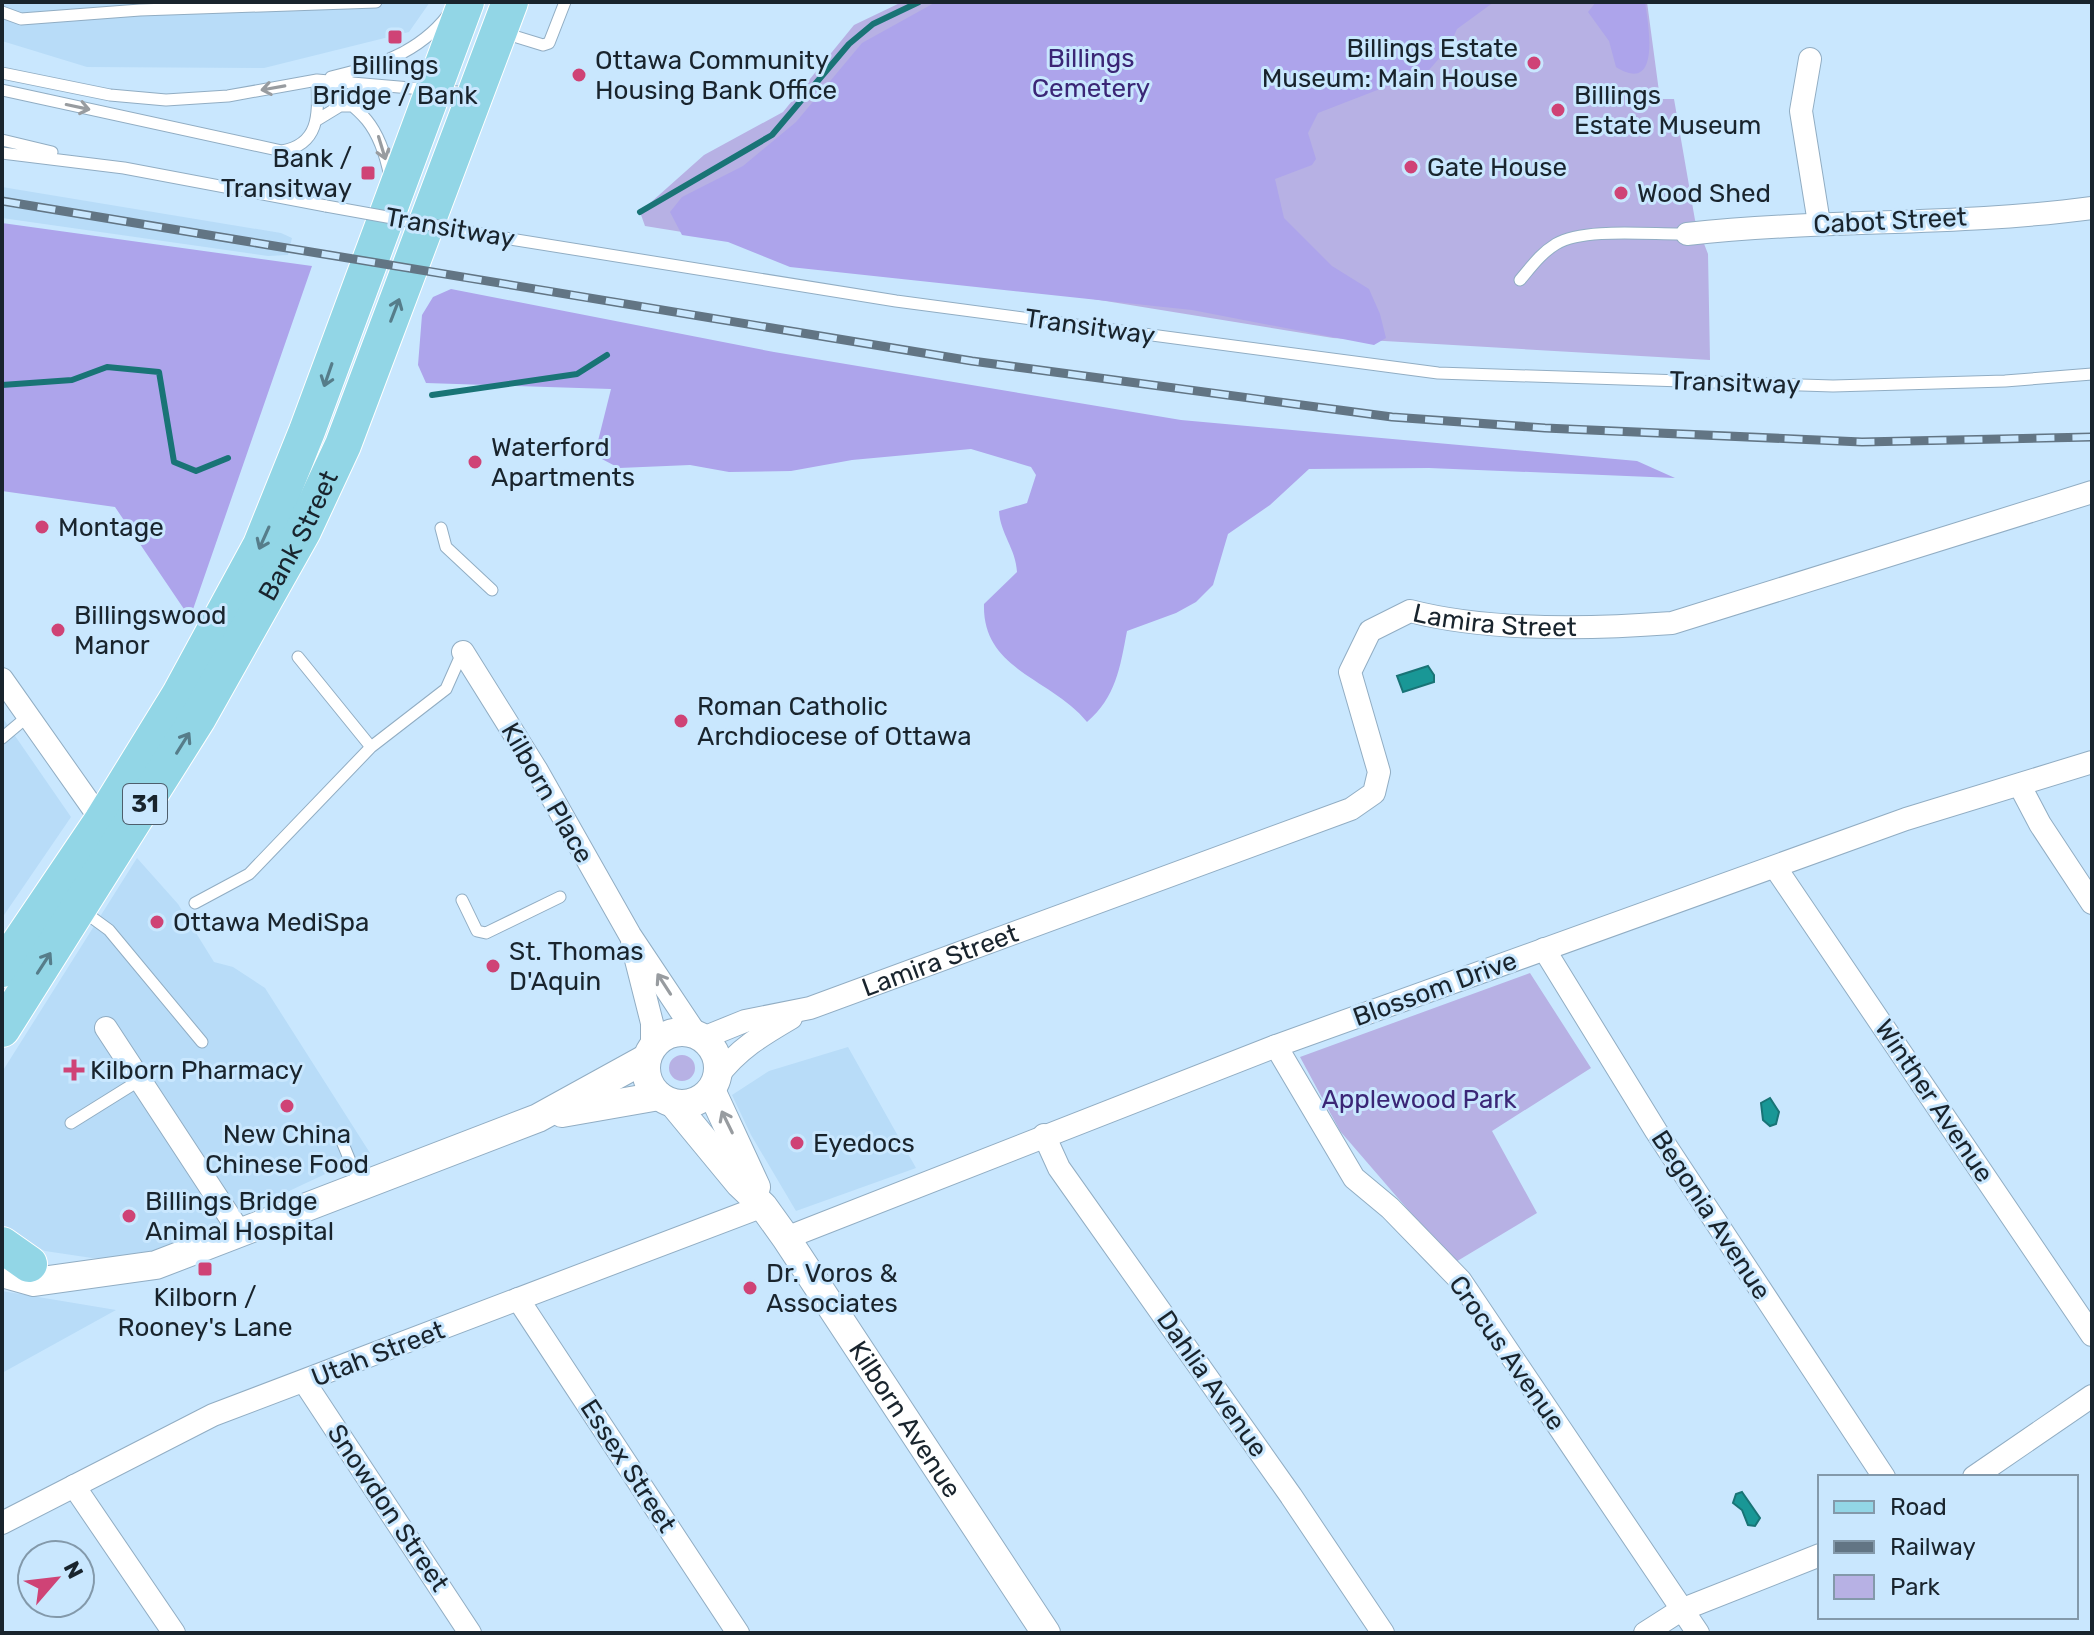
<svg xmlns="http://www.w3.org/2000/svg" width="2094" height="1635" font-family="Rubik,sans-serif">
  <rect width="100%" height="100%" fill="#c9e7fe"/>
  <path fill="#b8dcf8" d="M2 2H430L409 32 264 68 87 67 2 41Z
    M2 187 281 233 292 238 288 255 268 256 2 218Z
    M2 717 71 817 2 918Z
    M137 858 178 904 214 962 233 967 265 988 370 1153 146 1258H92L45 1251 2 1230V1072Z
    M848 1047 916 1168 796 1211 751 1135 732 1095 769 1071Z
    M2 1291 116 1310 2 1373Z"/>
  <path fill="#b7b1e4" d="M902 2H1647L1660 99H1674L1695 220 1708 254 1710 360 1333 338 645 226 640 212 704 155 783 112 854 25Z
    M1530 973 1591 1068 1492 1131 1537 1213 1454 1263 1340 1131 1300 1057Z
    M669 1068a13 13 0 1 1 26 0a13 13 0 1 1-26 0Z"/>
  <path fill="#ada4eb" d="M936 2H1494L1457 29 1449 47 1429 70 1318 113 1308 133 1316 159 1312 165 1275 179 1284 218 1332 266 1369 289 1380 314 1386 338 1374 345 1192 310 790 267 728 242 682 235 670 212 682 197 743 166 796 122 862 43Z
    M1596 2H1645C1648 23 1662 96 1616 67L1609 41 1588 12Z
    M2 223 312 266 190 618 115 507 2 491Z
    M451 289 774 352 1181 420 1637 461 1675 478 1429 468 1309 469 1270 505 1228 534 1213 585 1196 602 1176 613 1127 631C1120 668 1116 697 1087 722 1052 678 982 671 984 604L1017 572C1016 549 1000 533 999 511L1027 503 1036 475 1031 467 971 449 852 460 791 471 729 472 690 465 619 468 600 458 596 449 611 389 426 383 418 365 422 315 433 297Z"/>
  <path fill="#199796" stroke="#197476" stroke-width="2" d="M1428 666 1434 675V682L1403 692 1397 676Z
    M1770 1098 1779 1112 1776 1124 1770 1126 1763 1120 1761 1103Z
    M1742 1492 1760 1518 1755 1526 1748 1525 1742 1510 1733 1503 1736 1494Z"/>
  <g fill="none" stroke-linecap="round" stroke-linejoin="round">
    <path stroke="#197476" stroke-width="6" d="M640 212 772 135 849 44 873 24 919 2
      M2 385 72 380 107 367 159 372 174 462 196 471 228 458
      M432 395 577 374 607 355"/>
    <g stroke="#91adc3" stroke-width="13">
      <path id="service" d="M2 12 21 19 140 10 376 2
        M504 33 543 45 549 43 565 2
        M2 73 110 95 166 100 228 96 317 80 469 93
        M331 77C375 67 419 53 448 15
        M318 81C362 111 379 122 390 177
        M2 90 282 151C321 144 318 112 317 80
        M317 120 340 106H353
        M2 140 52 152
        M2 153 124 168 326 206
        M498 237 896 301 1438 373 1833 386 2005 381 2092 374
        M1520 280C1531 267 1541 253 1556 244 1585 227 1653 235 1687 234
        M441 528 446 547 492 590
        M298 657 371 747
        M2 738 27 717
        M462 900 477 931 486 933 560 897
        M195 903 249 874 371 747 446 689 462 653
        M83 911 109 930 202 1042
        M71 1123 140 1080
        M341 1139 360 1185"/>
    </g>
    <g stroke="#91adc3" stroke-width="24">
      <g id="minor">
        <path d="M1810 59 1801 111 1819 223"/>
        <path d="M1687 234C1822 219 1958 226 2092 208"/>
        <path d="M463 652 536 769 630 935 696 1034"/>
        <path d="M2 679 102 821"/>
        <path d="M2020 786 2040 824 2092 903"/>
        <path d="M1775 867 2092 1335"/>
        <path d="M632 944 652 1023V1048"/>
        <path d="M1544 949 1656 1131 1884 1477"/>
        <path d="M106 1028 239 1231"/>
        <path id="s1" d="M703 1038 745 1021 810 1008 1351 809 1374 793 1379 772 1350 672 1370 631 1410 611C1487 631 1592 629 1672 623L2092 492"/>
        <path d="M1276 1046 1354 1178 1390 1208 1460 1280 1698 1633"/>
        <path d="M717 1077C738 1049 762 1035 791 1018"/>
        <path d="M1044 1135 1059 1168 1291 1496 1383 1633"/>
        <path d="M786 1238 1276 1046 1906 819 2092 762"/>
        <path d="M518 1299 738 1633"/>
        <path d="M305 1383 470 1633"/>
        <path d="M1974 1477 2092 1396"/>
        <path d="M74 1486 174 1633"/>
        <path d="M2 1523 213 1415 763 1206"/>
        <path d="M1645 1633 1681 1610 1820 1555"/>
      </g>
    </g>
    <g stroke="#91adc3" stroke-width="30">
      <g id="tertiary">
        <circle cx="682" cy="1068" r="36"/>
        <path d="M711 1090 756 1187"/>
        <path id="s2" d="M674 1104 740 1184 763 1206 786 1238 1046 1633"/>
        <path d="M562 1113 659 1096"/>
        <path d="M2 1273 34 1282 156 1265 538 1118 647 1058"/>
      </g>
    </g>
    <g stroke="#fff" stroke-width="38">
      <g id="primary">
        <path d="M2 969 102 821 179 696 261 545 307 431 466 2"/>
        <path id="s3" d="M2 1029 198 718 303 531 343 445 510 2"/>
        <path d="M2 1245 29 1264"/>
      </g>
    </g>
    <use href="#service" stroke="#fff" stroke-width="11"/>
    <use href="#minor" stroke="#fff" stroke-width="22"/>
    <use href="#tertiary" stroke="#fff" stroke-width="28"/>
    <use href="#primary" stroke="#92d6e6" stroke-width="36"/>
    <g stroke="#627584" stroke-width="9">
      <path id="rail" d="M2 201 972 361 1392 417 1545 428 1862 442 2092 437"/>
    </g>
    <use href="#rail" stroke="#c9e7fe" stroke-width="6" stroke-dasharray="18" stroke-linecap="butt"/>
    <g stroke="#91adc3" stroke-width="13" stroke-linecap="butt">
      <path id="service-bridge" d="M326 206 498 237"/>
    </g>
    <use href="#service-bridge" stroke="#fff" stroke-width="11"/>
  </g>
  <defs><path id="oneway-shaft" d="M-6 0H5M1.5-3L5.5 0L1.5 3" fill="none" stroke-width="1.6" stroke-linecap="round" stroke-linejoin="round" transform="scale(2)"/></defs>
  <g stroke="#989ca0">
    <use href="#oneway-shaft" transform="translate(273 88) rotate(170)"/>
    <use href="#oneway-shaft" transform="translate(78 107) rotate(12)"/>
    <use href="#oneway-shaft" transform="translate(382 148) rotate(73)"/>
    <use href="#oneway-shaft" transform="translate(664 984) rotate(-123)"/>
    <use href="#oneway-shaft" transform="translate(727 1122) rotate(-116)"/>
  </g>
  <g stroke="#567d8a">
    <use href="#oneway-shaft" transform="translate(395 310) rotate(-69)"/>
    <use href="#oneway-shaft" transform="translate(328 375) rotate(109)"/>
    <use href="#oneway-shaft" transform="translate(264 538) rotate(114)"/>
    <use href="#oneway-shaft" transform="translate(183 743) rotate(-58)"/>
    <use href="#oneway-shaft" transform="translate(44 963) rotate(-57)"/>
  </g>
  <g fill="#cf4376" stroke="#c9e7fe" stroke-width="3">
    <rect x="387" y="29" width="16" height="16" rx="4"/>
    <circle cx="1534" cy="63" r="8"/>
    <circle cx="579" cy="75" r="8"/>
    <circle cx="1558" cy="110" r="8"/>
    <circle cx="1411" cy="167" r="8"/>
    <rect x="360" y="165" width="16" height="16" rx="4"/>
    <circle cx="1621" cy="193" r="8"/>
    <circle cx="475" cy="462" r="8"/>
    <circle cx="42" cy="527" r="8"/>
    <circle cx="58" cy="630" r="8"/>
    <circle cx="681" cy="721" r="8"/>
    <circle cx="157" cy="922" r="8"/>
    <circle cx="493" cy="966" r="8"/>
    <path d="M70 1058h8v8h8v8h-8v8h-8v-8h-8v-8h8z"/>
    <circle cx="287" cy="1106" r="8"/>
    <circle cx="797" cy="1143" r="8"/>
    <circle cx="129" cy="1216" r="8"/>
    <rect x="197" y="1261" width="16" height="16" rx="4"/>
    <circle cx="750" cy="1288" r="8"/>
  </g>
  <g text-anchor="middle" dominant-baseline="central" stroke-width="6" stroke-linejoin="round" paint-order="stroke">
    <rect fill="#c9e7fe" stroke="#4e5e6c" stroke-width="2" x="123" y="784" width="44" height="40" rx="6"/>
    <g font-size="24" font-weight="bold" fill="#19242d">
      <text x="145" y="804">31</text>
    </g>
    <g font-size="26" fill="#19242d" stroke="#c9e7fe" text-anchor="start">
      <text x="1518" y="48" text-anchor="end">Billings Estate<tspan x="1518" dy="30">Museum: Main House</tspan></text>
      <text x="595" y="60">Ottawa Community<tspan x="595" dy="30">Housing Bank Office</tspan></text>
      <text x="395" y="65" text-anchor="middle">Billings<tspan x="395" dy="30">Bridge / Bank</tspan></text>
      <text x="1574" y="95">Billings<tspan x="1574" dy="30">Estate Museum</tspan></text>
      <text x="352" y="158" text-anchor="end">Bank /<tspan x="352" dy="30">Transitway</tspan></text>
      <text x="1427" y="167">Gate House</text>
      <text x="1637" y="193">Wood Shed</text>
      <text x="491" y="447">Waterford<tspan x="491" dy="30">Apartments</tspan></text>
      <text x="58" y="527">Montage</text>
      <text x="74" y="615">Billingswood<tspan x="74" dy="30">Manor</tspan></text>
      <text x="697" y="706">Roman Catholic<tspan x="697" dy="30">Archdiocese of Ottawa</tspan></text>
      <text x="173" y="922">Ottawa MediSpa</text>
      <text x="509" y="951">St. Thomas<tspan x="509" dy="30">D'Aquin</tspan></text>
      <text x="90" y="1070">Kilborn Pharmacy</text>
      <text x="287" y="1134" text-anchor="middle">New China<tspan x="287" dy="30">Chinese Food</tspan></text>
      <text x="813" y="1143">Eyedocs</text>
      <text x="145" y="1201">Billings Bridge<tspan x="145" dy="30">Animal Hospital</tspan></text>
      <text x="766" y="1273">Dr. Voros &amp;<tspan x="766" dy="30">Associates</tspan></text>
      <text x="205" y="1297" text-anchor="middle">Kilborn /<tspan x="205" dy="30">Rooney's Lane</tspan></text>
    </g>
    <g font-size="26" fill="#3b2676" stroke="#c9e7fe">
      <text x="1091" y="58">Billings<tspan x="1091" dy="30">Cemetery</tspan></text>
      <text x="1419" y="1099">Applewood Park</text>
    </g>
    <g font-size="26" fill="#19242d" stroke="#c9e7fe">
      <text transform="translate(1890 221) rotate(-3)">Cabot Street</text>
      <text transform="translate(450 228) rotate(10)">Transitway</text>
      <text transform="translate(1090 327) rotate(8)">Transitway</text>
      <text transform="translate(1735 383) rotate(2)">Transitway</text>
      <text stroke="none"><textPath href="#s3" startOffset="576">Bank Street</textPath></text>
      <text stroke="none"><textPath href="#s1" startOffset="1018">Lamira Street</textPath></text>
      <text transform="translate(547 793) rotate(60)">Kilborn Place</text>
      <text stroke="none"><textPath href="#s1" startOffset="250">Lamira Street</textPath></text>
      <text transform="translate(1435 989) rotate(-20)">Blossom Drive</text>
      <text transform="translate(1934 1101) rotate(56)">Winther Avenue</text>
      <text transform="translate(1711 1215) rotate(57)">Begonia Avenue</text>
      <text transform="translate(1507 1353) rotate(55)">Crocus Avenue</text>
      <text transform="translate(378 1354) rotate(-21)">Utah Street</text>
      <text transform="translate(1212 1384) rotate(55)">Dahlia Avenue</text>
      <text stroke="none"><textPath href="#s2" startOffset="392">Kilborn Avenue</textPath></text>
      <text transform="translate(628 1466) rotate(57)">Essex Street</text>
      <text transform="translate(388 1508) rotate(56)">Snowdon Street</text>
    </g>
  </g>
  <rect width="2094" height="1635" fill="none" stroke="#19242d" stroke-width="8"/>
  <rect x="1818" y="1475" width="260" height="144" fill="#c9e7fe" stroke="#8399aa" stroke-width="2"/>
  <rect x="1834" y="1501" width="40" height="12" fill="#92d6e6" stroke="#8399aa" stroke-width="2"/>
  <text x="1890" y="1515" font-size="24" fill="#19242d">Road</text>
  <rect x="1834" y="1541" width="40" height="12" fill="#627584" stroke="#8399aa" stroke-width="2"/>
  <text x="1890" y="1555" font-size="24" fill="#19242d">Railway</text>
  <rect x="1834" y="1575" width="40" height="24" fill="#b7b1e4" stroke="#8399aa" stroke-width="2"/>
  <text x="1890" y="1595" font-size="24" fill="#19242d">Park</text>
  <g transform="translate(56 1579) rotate(62)"><circle r="38" fill="#c9e7fe" stroke="#8399aa" stroke-width="2"/>
  <path d="M0-6L14 30L0 20L-14 30Z" fill="#cf4376"/>
  <text y="-12" font-size="22" font-weight="bold" text-anchor="middle" fill="#19242d">N</text>
  </g>
</svg>
